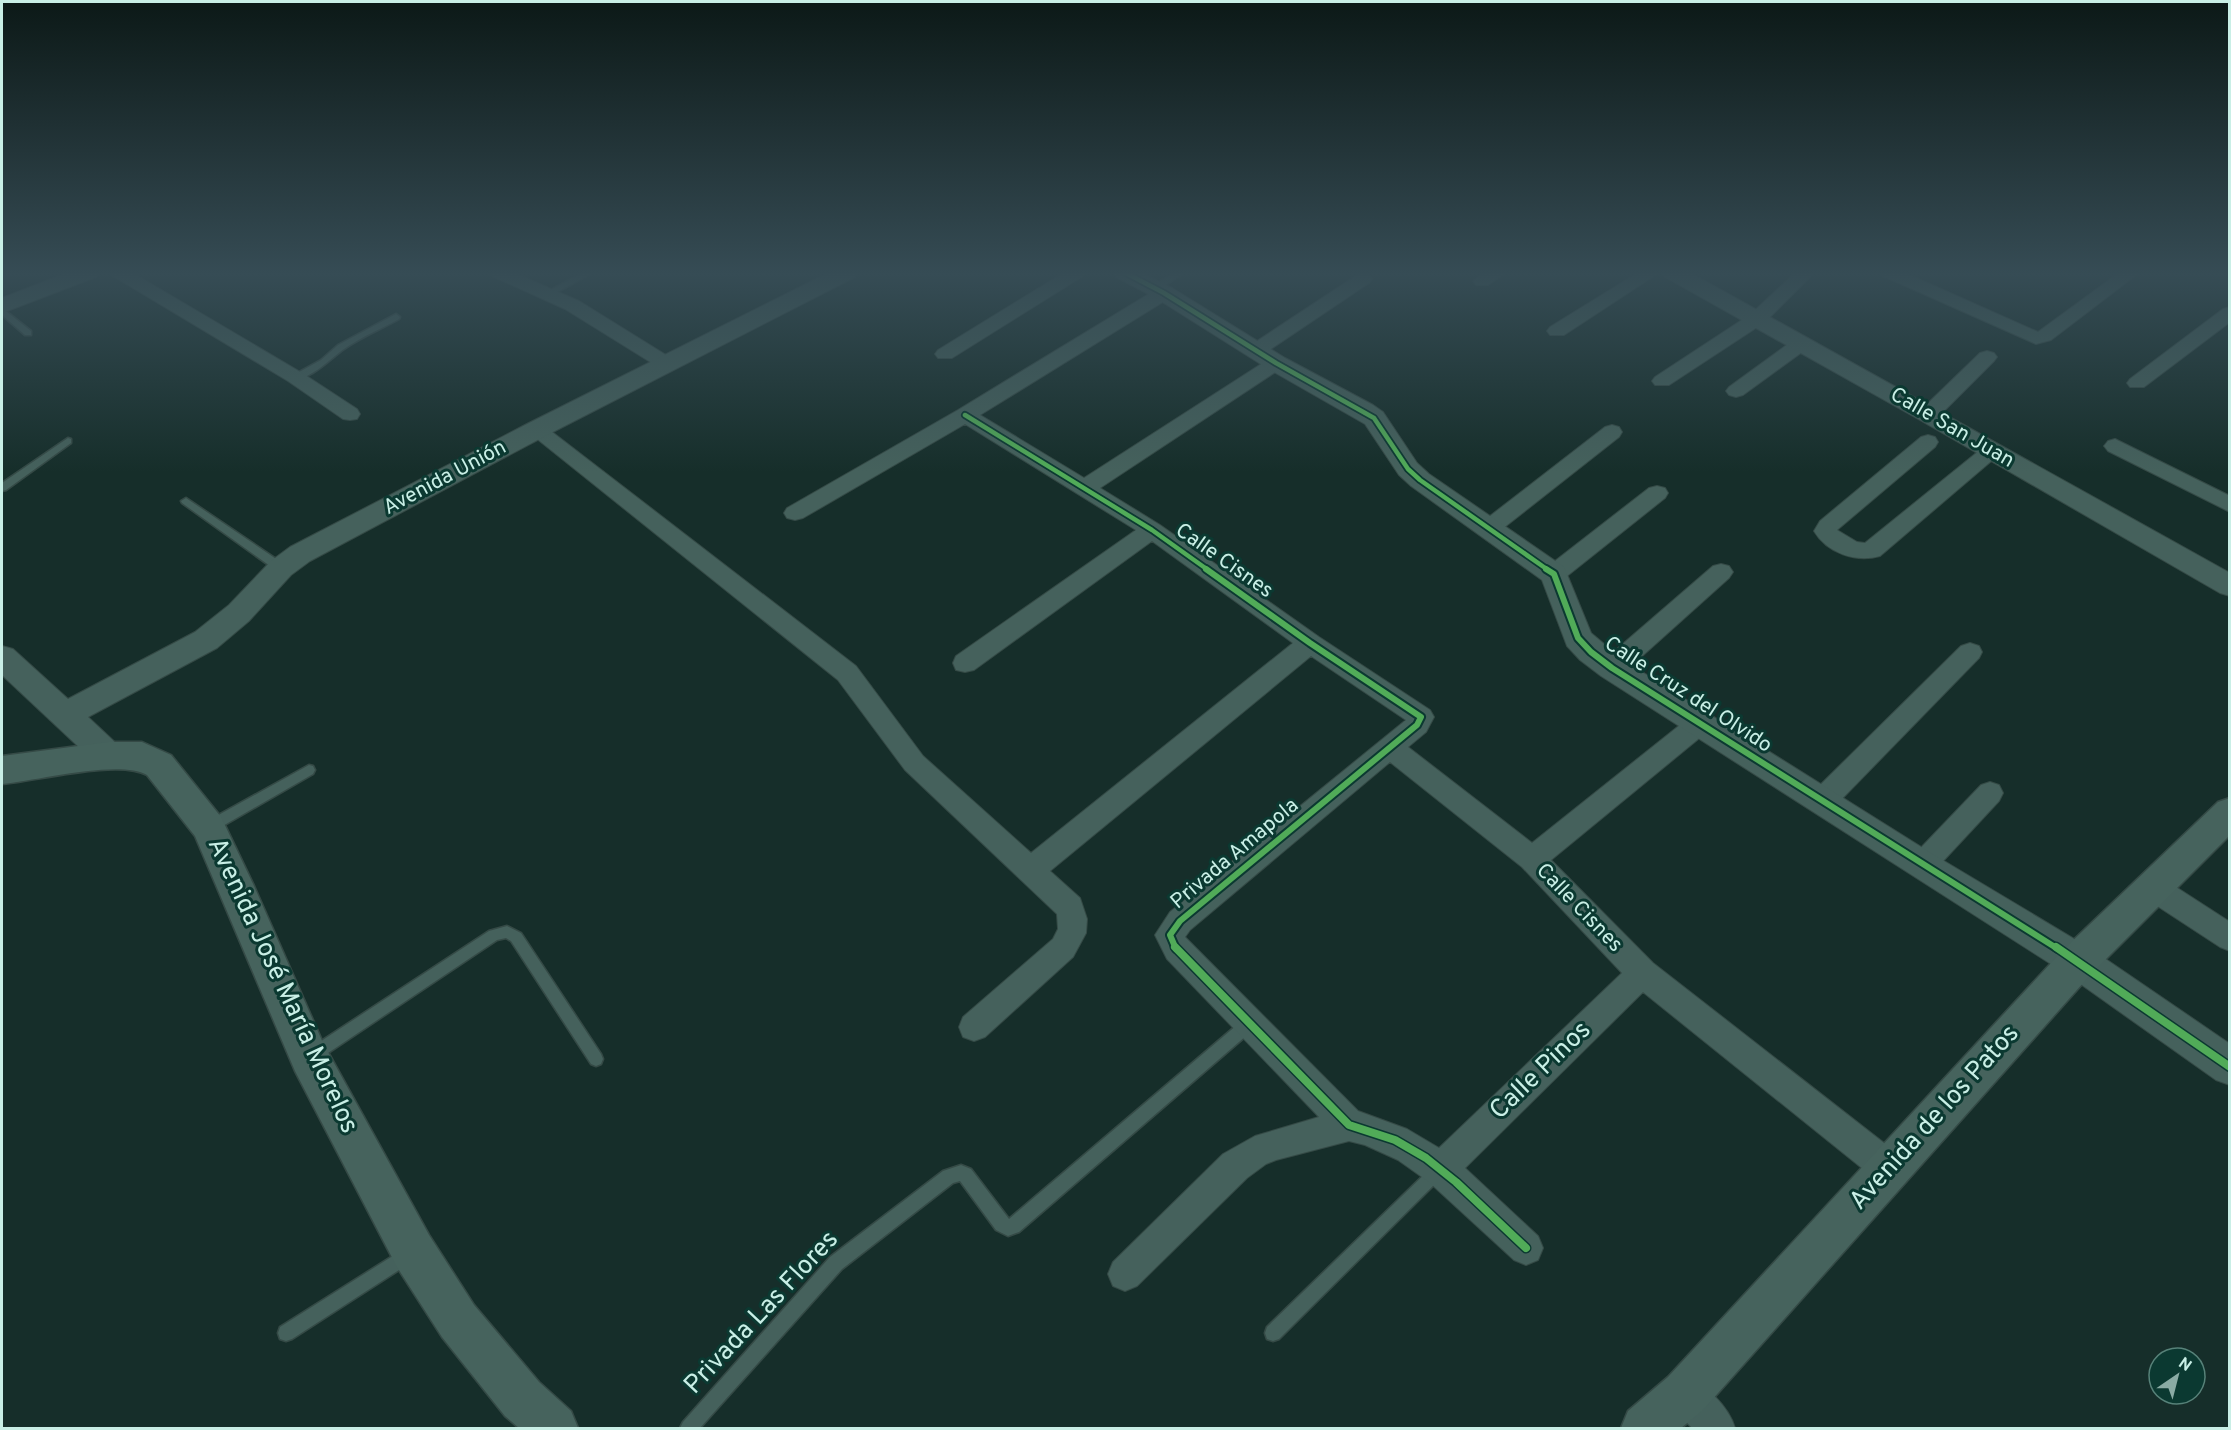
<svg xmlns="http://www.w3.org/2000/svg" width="2231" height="1430" font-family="Overpass,sans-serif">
  <rect width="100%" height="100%" fill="#162e2a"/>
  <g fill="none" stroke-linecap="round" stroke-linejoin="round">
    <g stroke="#354a46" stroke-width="3">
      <path id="service" d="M584 272H594L550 296 543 294Z
        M1176 272H1185L1158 290H1152V286Z
        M2 308 31 331V335H25L2 315Z
        M396 314 400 317 399 319C381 329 361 337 344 349 331 358 310 381 292 379L290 377 321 360 338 345Z
        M68 438 71 439V443L6 490 2 491V483Z
        M186 498 285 565 286 568 285 571H277L182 503 181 501Z
        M309 765 313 766 315 770 313 774 214 831 209 832 204 831 203 827 204 823Z
        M507 926 521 933 601 1054 603 1059 601 1064 596 1066 591 1064 511 941 506 938 497 940 316 1061 311 1063 306 1061 304 1056 306 1051 489 931Z
        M1249 1017 1254 1019 1256 1024 1254 1029 1019 1232 1008 1236 996 1230 960 1181 953 1183 842 1269 700 1428H680L683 1422 830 1257 943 1171 961 1165 971 1169 1009 1219 1244 1019Z
        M1439 1162 1444 1165 1447 1170 1444 1175 1279 1339 1273 1341 1267 1339 1265 1333 1267 1327 1434 1165Z
        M407 1247 413 1249 415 1255 413 1261 292 1339 286 1341 280 1339 278 1333 280 1327Z"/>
    </g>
    <g stroke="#354a46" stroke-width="2">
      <path id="minor" d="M110 272H131L302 373 357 409 360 414 357 419 350 420 343 419 288 381 113 276Z
        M489 272H512L579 301 674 360 677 364 674 368H660L565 309 492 276Z
        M1065 272H1086L1083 276 952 358H938L935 354 938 350Z
        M1485 272H1507L1488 285H1476L1473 281Z
        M1639 272H1660L1564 335H1550L1547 331 1550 327Z
        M1796 272H1815L1765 322 1669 385H1655L1652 381 1655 377 1751 314Z
        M1880 272H1903L2038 332 2120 272H2140L2051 340 2036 344 1883 276Z
        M1363 274 1369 275 1372 279 1369 283 1262 355H1248L1245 351 1248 347 1357 275Z
        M1164 287 1171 289 1173 293 1171 297 980 415 1084 478 1269 359H1283L1286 363 1283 367 1100 488 1160 525 1319 637 1430 710 1434 717 1426 732 1408 747 1532 843 1690 717 1699 714 1708 717 1712 724 1708 731 1551 860 1653 963 1902 1157 1907 1169 1902 1181 1890 1186 1878 1181 1643 992 1465 1168 1538 1236 1543 1248 1538 1260 1526 1265 1514 1260 1429 1182 1398 1160 1365 1145 1349 1141 1276 1160 1266 1164 1247 1178 1137 1286 1125 1291 1113 1286 1108 1274 1113 1262 1223 1154 1255 1136 1319 1117 1167 959 1155 935 1170 912 1406 720 1311 656 1050 871 1080 898 1087 919 1086 933 1073 957 985 1037 974 1041 963 1037 959 1027 963 1017 1053 939 1058 929 1057 914 905 770 838 680 526 430 529 425 536 423 543 425 856 666 923 756 1031 853 1293 643 1152 541 974 670 965 672 956 670 953 663 956 656 1136 530 965 424 803 518 795 520 787 518 784 513 787 508 958 410 1157 289ZM1390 762 1522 867 1622 973 1439 1148 1407 1129 1358 1111 1185 937 1190 930Z
        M2230 307V322L2144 387H2130L2127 383 2130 379 2223 309Z
        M1802 337 1809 339 1812 343 1809 347 1743 395 1736 397 1729 395 1726 391 1729 387 1795 339Z
        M1987 351 1994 353 1997 357 1994 361 1936 419 1929 420 1922 419 1919 414 1922 409 1980 353Z
        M1612 425 1619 427 1622 432 1619 437 1497 533 1489 536 1481 533 1478 528 1481 523 1605 427Z
        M1928 435 1935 437 1938 442 1935 447 1837 530 1857 542 1865 543 1985 446 1992 444 1999 446 2003 451 1880 556C1856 563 1827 553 1814 531L1820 521 1921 437Z
        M2115 439 2230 496V512L2108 451 2104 446 2108 441Z
        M1657 486 1665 488 1668 493 1665 498 1562 580 1554 582 1546 580 1542 574 1546 568 1649 488Z
        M1721 564 1729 566 1733 572 1729 578 1621 675 1612 677 1603 675 1600 668 1603 661 1713 566Z
        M1970 643 1979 646 1982 652 1979 658 1832 809 1822 812 1812 809 1809 801 1812 793 1961 646Z
        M1990 782 1999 785 2003 793 1999 801 1932 873 1922 877 1912 873 1908 865 1912 857 1981 785Z
        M2152 875 2162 878 2230 922V951L2220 947 2142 896 2138 887 2142 878Z
        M1685 1376C1706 1384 1729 1407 1735 1428H1692L1672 1407 1667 1394 1672 1381Z"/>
    </g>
    <g stroke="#354a46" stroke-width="2">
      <path id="tertiary" d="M69 272H99L96 277 2 313V298Z
        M830 272H858L855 277 545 436 310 561 291 575 249 621 217 648 88 717 120 747 125 756 120 765 109 769 98 765 2 675V646L13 649 68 699 195 632 229 605 271 561 290 547 527 424Z
        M1113 272H1140L1172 288 1285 358 1373 405 1383 412 1417 463 1429 474 1564 567 1591 633 1623 660 1934 855 2091 949 2230 1044V1085L2216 1080 2065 973 1601 676 1580 660 1567 646 1542 580 1411 486 1399 475 1365 424 1267 368 1156 298 1116 277Z
        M1662 272H1689L2230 573V596L2220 593 1920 420 1665 277Z"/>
    </g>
    <g stroke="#354a46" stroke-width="3">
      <path id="secondary" d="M109 742H142L171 755 221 817 254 886 323 1043 429 1235 474 1305 539 1382 571 1411 578 1428H519L505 1416 442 1337 397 1267 295 1071 195 836 147 775C119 759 36 781 2 784V756Z
        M2230 798V835L2092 973 1702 1411 1681 1428H1621L1628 1411 1668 1377 2064 949 2218 802Z"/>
    </g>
    <use href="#service" fill="#45615c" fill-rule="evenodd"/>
    <use href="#minor" fill="#45615c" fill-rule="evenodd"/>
    <use href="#tertiary" fill="#45615c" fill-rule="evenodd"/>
    <use href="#secondary" fill="#46635d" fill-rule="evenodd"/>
    <g stroke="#0b3931" stroke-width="8">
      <path id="cycleway-far2" d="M1124 272 1164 293 1276 363 1374 418 1408 469 1420 480 1548 570
        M965 415 1152 530 1208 570"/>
    </g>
    <g stroke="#0b3931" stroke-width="10">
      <path id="cycleway-far1" d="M1546 569 1554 574 1578 638 1591 652 1612 668 2058 949
        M1176 949 1170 935 1180 921 1417 725 1421 717 1310 643 1206 569"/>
    </g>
    <g stroke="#0b3931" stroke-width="11">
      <path id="cycleway" d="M1175 947 1349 1125 1395 1140 1426 1158 1456 1182 1526 1248
        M2056 947 2230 1067"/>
    </g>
    <use href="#cycleway-far2" stroke="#51ab58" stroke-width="4.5"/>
    <use href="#cycleway-far1" stroke="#51ab58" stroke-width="6"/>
    <use href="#cycleway" stroke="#51ab58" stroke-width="8"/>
  </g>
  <linearGradient id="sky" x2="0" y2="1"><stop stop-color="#0c1917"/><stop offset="0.58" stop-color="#364c55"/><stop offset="1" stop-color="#364c55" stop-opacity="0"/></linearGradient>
  <rect width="2231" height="472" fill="url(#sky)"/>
  <g text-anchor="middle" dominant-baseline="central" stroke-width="6" stroke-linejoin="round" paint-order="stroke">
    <g font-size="21" fill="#c9efe6" stroke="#0b3931">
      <text transform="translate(1952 428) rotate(30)">Calle San Juan</text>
      <text transform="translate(445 478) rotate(-28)">Avenida Unión</text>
      <text transform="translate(1224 561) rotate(35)">Calle Cisnes</text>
      <text transform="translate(1688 695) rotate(33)">Calle Cruz del Olvido</text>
      <text transform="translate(1235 854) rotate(-40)">Privada Amapola</text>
      <text transform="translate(1579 908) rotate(46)">Calle Cisnes</text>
    </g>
    <g font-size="26" fill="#c9efe6" stroke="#0b3931">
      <text transform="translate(282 986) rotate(65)">Avenida José María Morelos</text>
      <text transform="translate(1541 1071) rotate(-44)">Calle Pinos</text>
      <text transform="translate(1935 1118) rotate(-48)">Avenida de los Patos</text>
      <text transform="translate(762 1313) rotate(-47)">Privada Las Flores</text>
    </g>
  </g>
  <rect width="2231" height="1430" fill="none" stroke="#c9efe6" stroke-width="6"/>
  <g transform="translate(2177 1376) rotate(35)"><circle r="28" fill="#0b3931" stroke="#578279" stroke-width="1.5"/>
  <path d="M0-4.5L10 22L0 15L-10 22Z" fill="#8aaba4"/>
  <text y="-9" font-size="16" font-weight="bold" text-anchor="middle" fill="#c9efe6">N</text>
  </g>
</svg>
